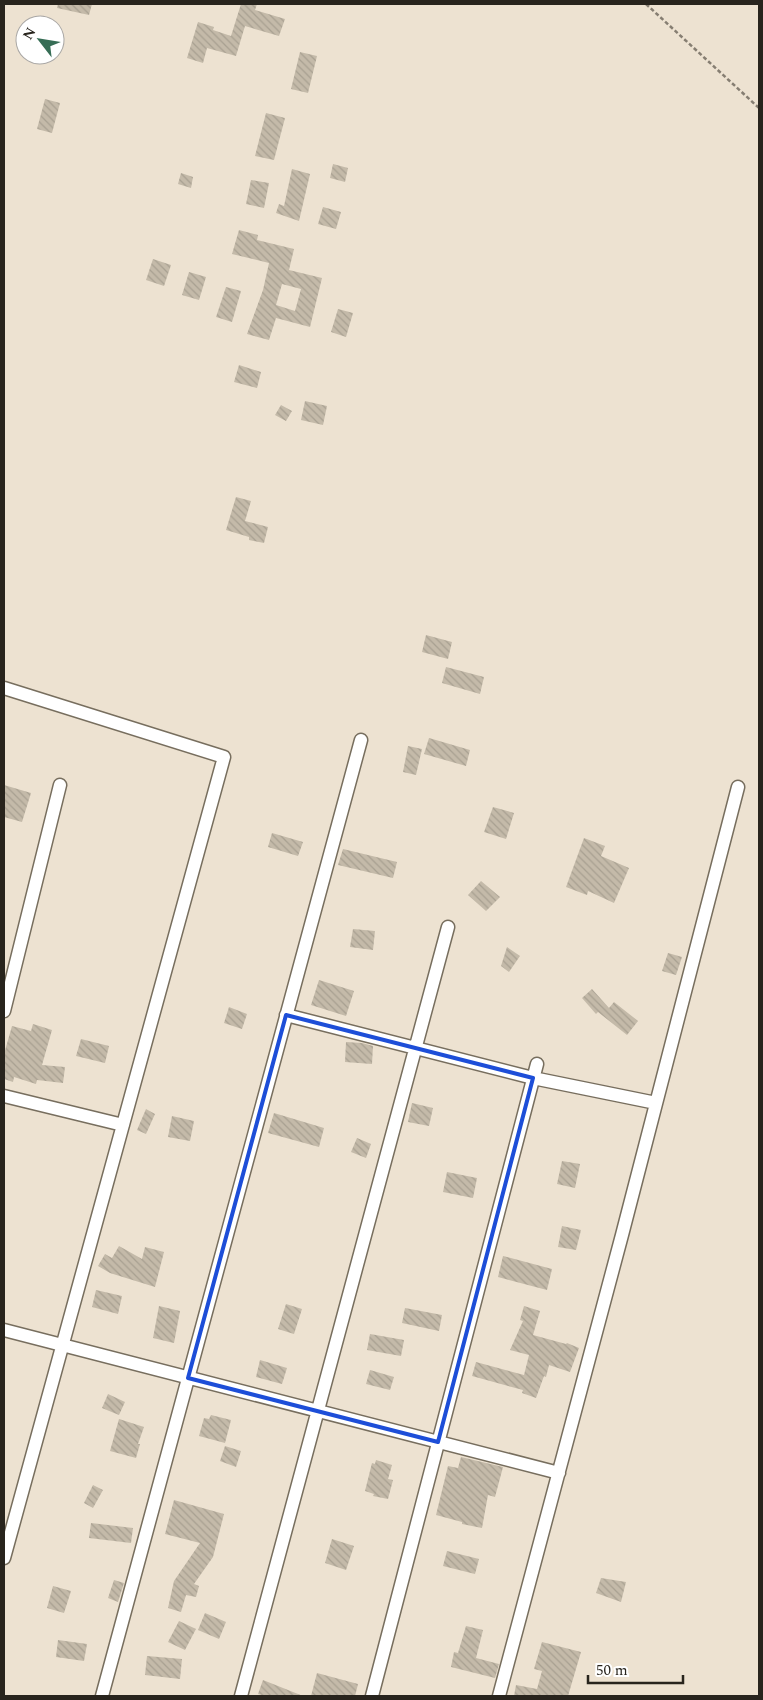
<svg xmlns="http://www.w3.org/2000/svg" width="763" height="1700" font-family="Spectral,serif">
  <defs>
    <pattern id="building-back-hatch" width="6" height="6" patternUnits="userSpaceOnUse" patternTransform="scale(1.25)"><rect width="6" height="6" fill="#c4baa9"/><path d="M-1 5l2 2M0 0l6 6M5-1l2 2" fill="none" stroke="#a8a091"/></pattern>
  </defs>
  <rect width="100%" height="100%" fill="#ede2d1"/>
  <path fill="url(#building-back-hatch)" fill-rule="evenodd" d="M58 4H92L89 15 57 8Z
    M241 4H257L255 10 285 19 279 36 245 26 236 56 207 48 203 63 187 58 198 22 214 27 213 30 231 36Z
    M300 52 317 56 308 93 291 89Z
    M45 99 60 103 52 133 37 129Z
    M266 113 285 118 274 160 255 156Z
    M333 164 348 168 345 182 330 178Z
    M292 169 310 174 299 221 276 213 279 204 284 206Z
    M181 173 193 177 191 188 178 184Z
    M251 180 269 183 264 208 246 204Z
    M323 207 341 212 336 229 318 224Z
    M239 230 258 235 257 240 294 249 289 270 322 278 310 327 276 318 269 340 247 334 263 290 269 263 232 254ZM282 284 301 289 295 311 276 305Z
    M153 259 171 265 164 286 146 280Z
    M189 272 206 277 199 300 182 295Z
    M226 287 241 291 232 322 216 317Z
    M338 309 353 313 346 337 331 332Z
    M239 365 261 372 257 388 234 382Z
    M305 401 327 406 323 425 301 420Z
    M281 405 292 411 286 421 275 415Z
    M236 497 251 501 245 521 268 527 264 543 249 540V537L226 530Z
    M426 635 452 642 448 659 422 652Z
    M446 667 484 677 480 694 442 683Z
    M429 738 470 750 466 766 424 754Z
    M408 746 422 749 416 775 403 772Z
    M4 785 31 793 22 822 4 817Z
    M493 807 514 813 506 839 484 832Z
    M272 833 303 842 298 856 268 847Z
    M584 838 605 846 601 856 629 868 614 903 588 891 587 895 566 887Z
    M343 849 397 862 393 878 338 865Z
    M481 881 500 897 486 911 468 895Z
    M353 929 375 931 373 950 350 947Z
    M507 947 520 956 509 972 501 966Z
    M668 953 682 957 676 975 662 971Z
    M319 980 354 991 346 1016 311 1005Z
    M592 989 609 1008 614 1002 638 1021 627 1035 598 1012 596 1014 582 998Z
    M229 1007 247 1014 242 1029 224 1023Z
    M33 1024 52 1030 42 1065 65 1067 63 1083 37 1080 36 1084 14 1077 13 1082 4 1079V1054L12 1026 31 1031Z
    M81 1039 109 1046 105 1063 76 1056Z
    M346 1042 362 1043 373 1046 372 1064 345 1062Z
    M412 1103 433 1108 429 1126 408 1122Z
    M146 1109 155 1114 146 1134 137 1130Z
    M274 1113 324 1128 319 1147 268 1133Z
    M172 1116 194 1121 190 1141 168 1137Z
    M357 1138 371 1144 366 1158 351 1152Z
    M562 1161 580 1164 575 1188 557 1184Z
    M447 1172 477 1178 473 1198 443 1192Z
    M562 1226 581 1230 576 1250 558 1247Z
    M119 1246 142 1259 145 1247 164 1252 155 1287 110 1273 98 1266 105 1254 112 1258Z
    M503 1256 552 1269 547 1290 498 1277Z
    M96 1290 122 1296 118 1314 92 1307Z
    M286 1304 302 1309 294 1334 278 1329Z
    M159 1306 180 1311 174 1343 153 1338Z
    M524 1306 540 1311 533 1335 566 1344 567 1343 579 1348 570 1372 549 1365 546 1377 544 1376 536 1398 522 1393 523 1390 472 1376 476 1362 524 1375 529 1355 510 1350 523 1321 520 1320Z
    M405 1308 442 1315 439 1331 402 1323Z
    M370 1334 404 1340 401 1356 367 1350Z
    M260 1360 287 1368 282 1384 256 1377Z
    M370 1370 394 1377 390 1390 366 1384Z
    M108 1394 125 1402 119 1415 102 1408Z
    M211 1415 231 1420 225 1443 199 1436 204 1418 209 1419Z
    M119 1419 144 1427 138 1444H140L136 1458 110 1451Z
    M225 1446 241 1451 236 1467 220 1461Z
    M461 1457 503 1467 495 1497 488 1495 482 1528 462 1524V1522L436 1515 448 1466 458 1468Z
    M376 1460 392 1465 388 1479 393 1480 388 1499 373 1496 374 1494 365 1491 372 1463 375 1464Z
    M93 1485 103 1490 93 1508 84 1503Z
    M174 1500 224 1514 213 1557 194 1584 199 1586 196 1597 186 1595 181 1612 168 1608 174 1581 200 1543 165 1534Z
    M91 1523 133 1528 131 1543 89 1538Z
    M332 1539 354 1546 346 1570 325 1563Z
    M447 1551 479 1559 475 1574 443 1566Z
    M601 1578 626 1582 621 1602 596 1593Z
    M114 1580 124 1583 118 1602 108 1598Z
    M53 1586 71 1591 64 1613 47 1608Z
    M205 1613 226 1622 219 1639 198 1630Z
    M179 1621 196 1629 185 1650 168 1642Z
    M466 1626 483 1630 476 1658 499 1664 495 1678 451 1667 454 1652 458 1653Z
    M58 1640 87 1644 84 1661 56 1657Z
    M542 1642 581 1652 568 1696H514L516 1685 537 1689 542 1671 534 1669Z
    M147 1656 182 1659 180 1679 145 1675Z
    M317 1673 358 1684 355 1696H311Z
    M263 1680 303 1696H265L258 1694Z"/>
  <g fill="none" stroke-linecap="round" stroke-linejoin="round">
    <g stroke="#776e5e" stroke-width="15">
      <path id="street" d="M4 688 224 757 4 1558
        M4 1011 60 785
        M286 1015 533 1078 656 1103
        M4 1096 123 1125
        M4 1330 559 1473
        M102 1696 361 740
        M241 1696 448 927
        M372 1696 537 1064
        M499 1696 622 1235 738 787"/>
    </g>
    <path stroke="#867e72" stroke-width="2.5" stroke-dasharray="4 2.5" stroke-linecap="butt" d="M646 4 759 108"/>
    <use href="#street" stroke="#fff" stroke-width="12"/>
  </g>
  <path fill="none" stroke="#1d4ed8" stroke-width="4" stroke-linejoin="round" d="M286 1015 533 1078 438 1442 188 1378Z"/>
  <rect width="763" height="1700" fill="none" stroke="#28241d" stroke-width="10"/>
  <g transform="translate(40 40) rotate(301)"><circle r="24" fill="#ffffff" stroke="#a9a7a5"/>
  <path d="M0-4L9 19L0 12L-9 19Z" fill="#366d55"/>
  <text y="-8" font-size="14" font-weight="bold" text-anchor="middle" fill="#28241d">N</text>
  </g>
  <path d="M588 1675v8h95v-8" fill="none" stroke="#28241d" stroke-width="2.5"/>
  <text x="596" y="1675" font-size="15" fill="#28241d" stroke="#ffffff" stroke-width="4" paint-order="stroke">50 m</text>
</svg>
